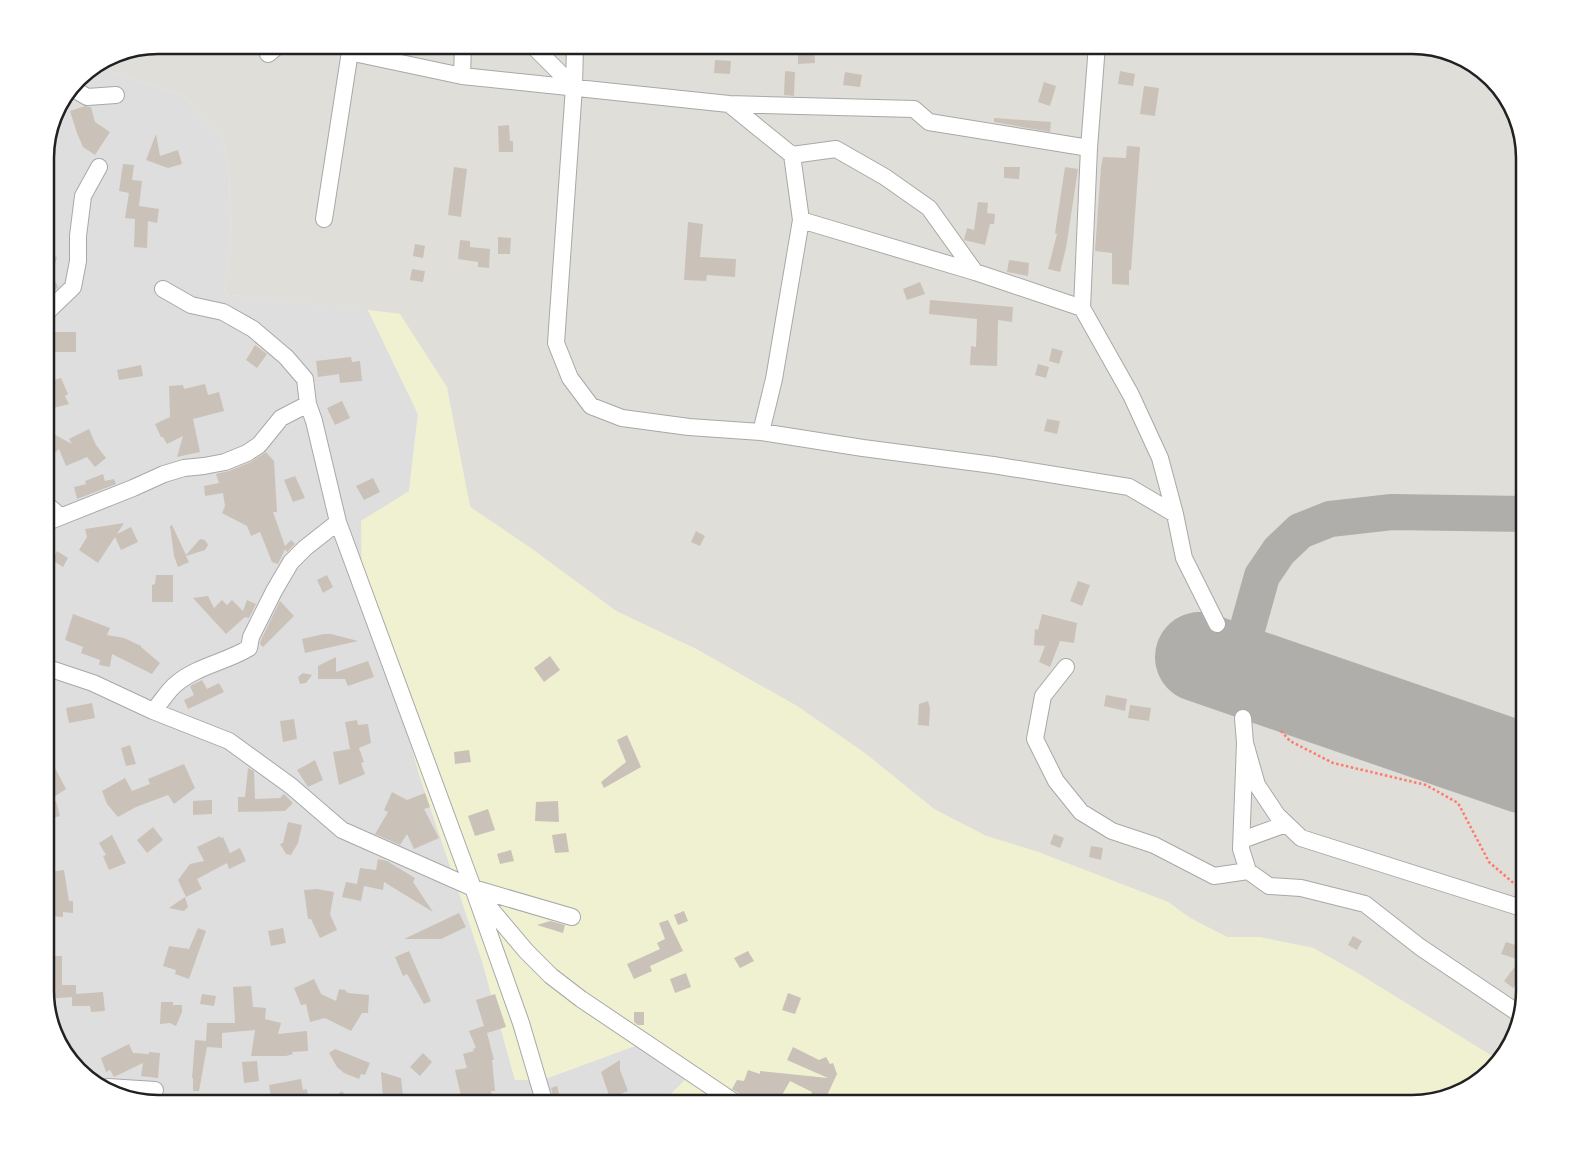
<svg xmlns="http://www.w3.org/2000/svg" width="1570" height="1149" font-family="Arial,sans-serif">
  <rect width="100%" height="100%" fill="#f2eee7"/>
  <path fill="#dfdede" d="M95 66 183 96 222 137 229 172 231 243 224 294 368 310 418 414 409 492 361 521 404 720 419 774 482 961 515 1080H542L643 1043 689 1076 661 1104H158L89 1081 57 1041 45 998V150L57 108 83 73Z"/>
  <path fill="#e0ded8" d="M158 45H1412L1481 68 1513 108 1525 158V991L1502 1060 1500 1061 1354 971 1313 948 1259 937H1227L1190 918 1168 902 1038 852 986 836 934 809 866 754 797 706 696 649 616 611 532 549 470 507 454 426 400 314 224 294 231 243 229 172 222 137 183 96 95 66 115 53Z"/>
  <path fill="#eff1d1" d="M368 310 400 314 447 387 470 507 532 549 616 611 696 649 797 706 866 754 934 809 986 836 1038 852 1168 902 1190 918 1227 937H1259L1313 948 1354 971 1500 1061 1462 1092 1412 1104H661L689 1076 643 1043 542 1080H515L482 961 419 774 404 720 362 595 361 521 409 491 418 414Z"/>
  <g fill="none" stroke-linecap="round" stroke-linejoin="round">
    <path stroke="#b0aeab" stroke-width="36" d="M1236 669 1262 576 1279 551 1300 531 1330 519 1392 512 1525 514"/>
    <path stroke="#b0aeab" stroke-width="90" d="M1200 657 1525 769"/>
  </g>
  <path fill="#cac1b9" d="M814 46 815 63 798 64V47Z
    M715 60 731 61 730 74 714 73Z
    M785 71 795 72 794 96 784 95Z
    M1120 71 1135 74 1133 86 1118 84Z
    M845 72 862 75 860 87 843 85Z
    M1044 82 1056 86 1050 106 1038 102Z
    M1144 86 1159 88 1155 116 1140 114Z
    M85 106 91 107 95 122 110 132 95 155 83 147 77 133 70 111Z
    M994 118 1051 122 1050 132 994 122Z
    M509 125 510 141H513V152H499L498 126Z
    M156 134 160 156 178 150 182 164 168 168 146 160Z
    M1127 146 1140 147 1131 270H1129V285L1112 284V253L1095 251 1101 167 1103 157 1126 158Z
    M123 164 134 165 132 180 142 181 139 206 159 209 157 223 148 221 147 248 134 247 135 219 125 218 129 193 119 191Z
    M454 167 467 169 461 217 448 215Z
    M1004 167H1020L1019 179 1004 178Z
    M1065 167 1078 169 1066 248 1060 272 1048 269 1057 234 1055 233Z
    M978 202 988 203 987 213 995 214 994 224H990L985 245 964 240 967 228 974 230Z
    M688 222 703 224 700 257 736 259 735 277 707 275 706 281 684 280Z
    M498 237 511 238 510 254H498Z
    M460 240 470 241V247L490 249 489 268 478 267V262L458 259Z
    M415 244 425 246 423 258 413 256Z
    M45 253 57 257 51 280 55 281 58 287 48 298 45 296Z
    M1009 260 1029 263 1028 276 1007 272Z
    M412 269 425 271 423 282 410 280Z
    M920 282 925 294 907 300 903 289Z
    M930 300 1013 307 1012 322 998 320 997 366 970 365 971 346 976 347 977 319 929 314Z
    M55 332H76V352H54Z
    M255 345 267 354 257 368 246 360Z
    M1052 348 1063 351 1059 364 1049 361Z
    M351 357 352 362 360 361 362 381 340 383 339 374 318 377 316 361Z
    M1038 364 1049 367 1046 378 1035 375Z
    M141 365 143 376 119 380 117 370Z
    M61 378 68 394 65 396 69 404 45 410V382Z
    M205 384 208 395 219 392 224 411 193 419 200 452 177 457 183 436 167 444 163 437H161L155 424 170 417 169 386 183 385 184 389Z
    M342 401 350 418 335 425 327 408Z
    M1047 419 1060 421 1057 434 1044 431Z
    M89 429 96 445 106 458 95 467 87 457 66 466 59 449 45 462V437L48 431 72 444 69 439Z
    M266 452 274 461 277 512H273L285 546 291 540 295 544 287 552 285 549 278 564 272 562 260 532 251 536 247 526 222 513 225 506 223 493 205 496 204 486 219 483 216 474 229 471 251 462Z
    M103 474 105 481 114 479 116 484 77 499 74 487 86 484 85 481Z
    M295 476 305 498 293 502 284 480Z
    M373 478 380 492 364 500 356 486Z
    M124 523 117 534 131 527 138 542 121 550 115 537 98 563 79 550 87 537 85 529Z
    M172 525 186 555 200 539 205 540 208 545 205 550 186 556 189 562 178 567 174 556 170 526Z
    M696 531 705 536 700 546 691 542Z
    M57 551 68 558 63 567 52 560Z
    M156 575H173V602H152V585L155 584Z
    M327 575 333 587 323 593 317 580Z
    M1078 581 1090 585 1082 606 1070 601Z
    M263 590 249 618 245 617 226 634 193 598 208 596 214 608 222 600 227 605 232 600 243 611 247 600 256 604Z
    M280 601 294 616 263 647 260 644 261 640Z
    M73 614 110 628 107 635 124 638 141 646V647L160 663 152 674 112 654 110 667 99 665 100 660 81 653 83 647 65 640Z
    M1042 614 1077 623 1074 643 1060 641 1050 667 1039 662 1045 646 1034 645 1035 629 1038 630Z
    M324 634H331L358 641 305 653 302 639Z
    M550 656 560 670 544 682 534 668Z
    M336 657V672L368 661 374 677 348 686 345 679H318V666Z
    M303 673 312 675 306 683 300 684 298 677Z
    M202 680 207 689 219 683 224 692 188 709 184 700 194 695 190 686Z
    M1106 695 1127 699 1125 711 1104 706Z
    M928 701 930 708 929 726 918 725 919 704Z
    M92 703 95 718 69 723 66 708Z
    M1130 705 1151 708 1149 721 1128 718Z
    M294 719 297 739 283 742 280 721Z
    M357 720 358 725 368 724 371 743 359 748 364 762 361 763 365 774 339 785 333 752 350 749 345 722Z
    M627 735 641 767 604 788 601 782 626 762 617 740Z
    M130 745 136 764 126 766 121 748Z
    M469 750 471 762 455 764 454 752Z
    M315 760 323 780 308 787 297 770Z
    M184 764 195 788 174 804 168 795 136 807 118 817 107 804 102 791 125 778 132 791 150 784 148 779Z
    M55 768 66 789 54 797 45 782V774Z
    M248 768 254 771 255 799 280 798 284 794 293 803 285 811 238 812V797H245Z
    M392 792 407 800 425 793 430 807 424 809 439 838 414 849 407 834 400 845 375 834 388 812 384 810Z
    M212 800V814L193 815V801Z
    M56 801 60 816 45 820V804Z
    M558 801 559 822 535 821 536 802Z
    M488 809 495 830 475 836 468 816Z
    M288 822 302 825 298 843 291 855 286 854 280 844 283 843Z
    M153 827 163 840 147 853 137 840Z
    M566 833 569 852 555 853 552 835Z
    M1054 834 1064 838 1060 848 1050 844Z
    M112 835 126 863 109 870 103 856 106 855 99 843Z
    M220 836V838L223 837 230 853 240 848 246 861 229 869 227 863 197 879 202 889 186 897 178 880 190 864 204 861 197 847Z
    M1091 846 1103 848 1101 860 1089 857Z
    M511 850 514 861 500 864 497 854Z
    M378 859 387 861 415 878 413 882 433 912 384 882 383 890 364 886 361 901 342 897 346 882 357 884 360 868 376 870Z
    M64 870 69 901H73V913L63 912V917L50 916 51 909 45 910V887L52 888 49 872Z
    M317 889 334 892 330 914 337 930 320 938 311 919H308L304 890Z
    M185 897 188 907 184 911 169 908Z
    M684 911 688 921 678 925 674 915Z
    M459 913 466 927 441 939H404Z
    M668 920 683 951 650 966 652 971 634 979 627 964 660 949 657 943 665 939 659 923Z
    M550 921 565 925 563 933 537 925Z
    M198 928 206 931 189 979 175 974 176 970 163 966 169 946 189 949Z
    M283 928 286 943 271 946 268 931Z
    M1353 936 1362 941 1357 950 1348 945Z
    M1506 942 1525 948V972L1513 988 1504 981 1520 960 1501 954Z
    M409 951 431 1001 424 1004 407 974 403 976 395 957Z
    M748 951 754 961 740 968 734 958Z
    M45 956H62V985H76V994L103 992 105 1011 91 1012 90 1006H72V997L46 999Z
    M686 973 691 987 675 993 670 979Z
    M314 979 321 994 336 1001 339 989 345 990 348 993 369 995 368 1013H362L351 1031 325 1018 310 1022 306 1004 301 1005 294 988Z
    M251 986 253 1007 266 1008 265 1019 281 1023 278 1034 307 1031 308 1051 292 1052 293 1054 286 1056H251L255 1030 222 1033V1048L207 1047 199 1091H193V1078H192L195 1040 206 1041 207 1023H235L233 987Z
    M788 993 801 998 795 1014 782 1010Z
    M202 994 216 996 214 1006 200 1004Z
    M495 994 506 1027 487 1033 494 1060H492L495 1091H491L493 1104H463L455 1070 467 1068 463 1054 474 1051 473 1049 476 1048 469 1031 484 1026 476 1000Z
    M161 1002H173V1005H182V1012L176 1026 170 1023 160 1024Z
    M634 1012H644V1025H638L634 1022Z
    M129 1044 133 1053 149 1054V1052L160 1053 158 1078 141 1076 143 1063 114 1077 110 1070 106 1072 101 1058Z
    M793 1047 819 1060 826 1057 830 1064 833 1063 837 1074 823 1104H806L812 1092 790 1081 777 1104H750L743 1096 732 1089 737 1080 744 1081 748 1070 760 1074V1071L828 1078 787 1060Z
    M335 1049 370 1063 365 1075 361 1074 359 1079 344 1073 337 1067 329 1053Z
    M423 1053 432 1062 420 1076 410 1067Z
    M620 1060V1070L628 1091 610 1098 601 1072Z
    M257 1061 259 1081 244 1083 242 1062Z
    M381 1072 401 1078 403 1096 383 1098Z
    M301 1079 303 1090 307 1089 309 1104H272L269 1085Z
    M557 1086 562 1104H555L551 1088Z
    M342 1091 352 1104H326Z"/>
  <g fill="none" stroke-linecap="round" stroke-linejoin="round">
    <g stroke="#a8a8a8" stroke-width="18">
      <path id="minor" d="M532 45 574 87
        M575 45 574 87 556 343 570 378 591 406 622 418 689 427 761 432 863 448 993 465 1129 487 1175 514
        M349 52 462 76 729 104 914 109 929 122 1089 148 1082 308 1131 395 1160 458 1175 514 1184 558 1217 624
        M268 54 279 45
        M462 76 463 45
        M72 88 87 97 116 95
        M729 104 792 155 801 220 774 379 761 432
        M1089 148 1097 45
        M792 155 836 149 885 177 929 208 975 272
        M324 219 351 45
        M801 220 975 272 1082 308
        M163 289 191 305 223 312 253 329 286 357 305 379 308 404 314 421 338 522 473 888 521 1023 545 1104
        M45 314 73 287 78 261V236L83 196 99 167
        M45 503 60 516
        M45 523 133 488 164 474 184 468 204 466 225 462 247 453 259 445 281 418 308 404
        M45 667 93 683 153 711 229 741 291 786 342 830 473 888 572 917
        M1066 667 1043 696 1035 739 1056 781 1081 812 1112 831 1154 845 1214 876 1248 871
        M153 711C160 704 169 689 176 684 197 666 226 662 249 648L251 637 274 591 291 562 305 548 338 522
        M1243 718 1245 743 1257 785 1277 815 1301 838 1525 909
        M1245 743 1241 849 1248 871 1269 886 1301 888 1365 904 1420 947 1518 1013
        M1242 840 1286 824
        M478 894 526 951 551 976 581 999 737 1104
        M108 1087 155 1090"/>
    </g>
    <path stroke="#ff7a6b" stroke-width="2.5" stroke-dasharray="2.5 2.5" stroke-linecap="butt" d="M1281 731 1290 741 1333 763 1426 785 1458 803 1489 862 1524 892"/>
    <use href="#minor" stroke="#fff" stroke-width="16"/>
  </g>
  <path d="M0 0H1570V1149H0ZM158 54H1412A104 104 0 0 1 1516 158V991A104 104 0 0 1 1412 1095H158A104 104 0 0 1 54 991V158A104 104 0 0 1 158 54Z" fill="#fff" fill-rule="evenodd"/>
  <path fill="none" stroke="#212121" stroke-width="2.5" d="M158 54H1412A104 104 0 0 1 1516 158V991A104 104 0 0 1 1412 1095H158A104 104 0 0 1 54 991V158A104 104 0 0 1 158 54Z"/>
</svg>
